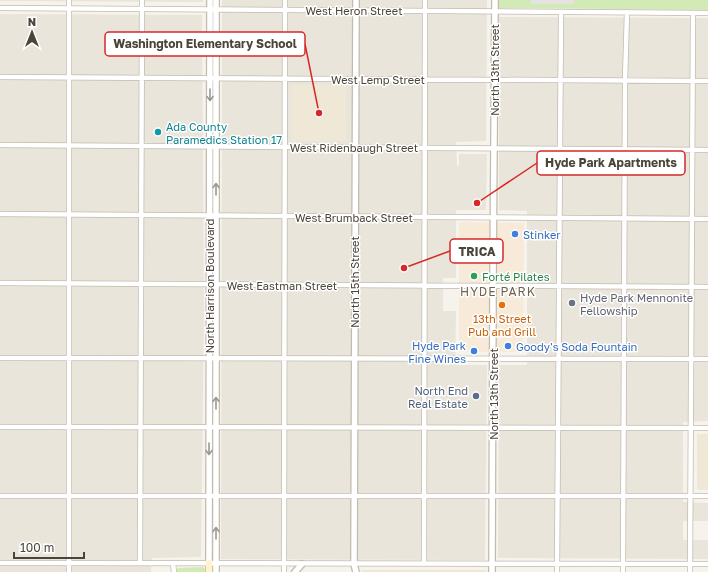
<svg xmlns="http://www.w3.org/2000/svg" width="708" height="572" font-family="'Golos Text',sans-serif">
  <rect width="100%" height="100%" fill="#f6f3ec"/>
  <path fill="#eae5da" d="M0 0H203V2L0 1Z
    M222 0H487L486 141 456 142 457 166H459V154H487L486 210H456V278H443V311H456L455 365H487L485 560 221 559Z
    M0 14 202 15 204 308 201 557 152 558 151 572H0Z
    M499 17 708 18V421L683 422V502L708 503V521H683V540H708V559L498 558 499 365H527V211L499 210Z"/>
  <path fill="#f7ead8" d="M459 222 524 223 523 352H459Z"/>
  <path fill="#efe8d6" d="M292 85H346V141H292Z
    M697 434H708V490H697Z
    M361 570H487V572H361Z"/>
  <path fill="#d2eab5" d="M498 0H708V10L498 8Z
    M203 567 205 569V572H175L178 568Z"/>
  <path fill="#e5e3e0" d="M531 0H574V4H531Z"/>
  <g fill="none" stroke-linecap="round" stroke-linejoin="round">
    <g stroke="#c2bbae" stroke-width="6">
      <path id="minor" d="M0 8 708 13
        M0 77 708 81
        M0 145 708 150
        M0 214 708 219
        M0 283 708 287
        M0 358 708 359
        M0 427 708 428
        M0 496H708
        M0 563 708 564
        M140 563 142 0
        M173 564 174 572
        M424 564 425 0
        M69 572V0
        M284 572 285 0
        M557 572 561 12
        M623 572 625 81 627 12
        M690 572 693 13"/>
    </g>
    <g stroke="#c2bbae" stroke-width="8">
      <path id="tertiary" d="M356 0 354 564 356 572
        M209 563 210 0
        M216 572V0
        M295 572 302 564
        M492 572 493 286 495 0"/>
    </g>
    <g stroke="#d6c79b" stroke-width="8">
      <path id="secondary" d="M209 572V563"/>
    </g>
    <use href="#minor" stroke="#fff" stroke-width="4.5"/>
    <use href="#tertiary" stroke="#fff" stroke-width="5.5"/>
    <use href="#secondary" stroke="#fff3cd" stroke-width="6"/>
  </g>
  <defs><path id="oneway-shaft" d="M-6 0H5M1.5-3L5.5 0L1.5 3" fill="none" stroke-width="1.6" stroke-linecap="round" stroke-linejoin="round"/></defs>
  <g stroke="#9c9892">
    <use href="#oneway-shaft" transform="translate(210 95) rotate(90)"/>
    <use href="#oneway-shaft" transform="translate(216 189) rotate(-90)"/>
    <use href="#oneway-shaft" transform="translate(216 403) rotate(-90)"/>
    <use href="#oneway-shaft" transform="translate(209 449) rotate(90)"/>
    <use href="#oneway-shaft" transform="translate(216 533) rotate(-90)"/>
  </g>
  <circle fill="#0f9aa8" stroke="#fff" stroke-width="1.5" cx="158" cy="132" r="4"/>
  <g fill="#3f7fe0" stroke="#fff" stroke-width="1.5">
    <circle cx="515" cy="234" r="4"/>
    <circle cx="508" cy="346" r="4"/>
    <circle cx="474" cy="351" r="4"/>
  </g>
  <circle fill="#2e9e5b" stroke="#fff" stroke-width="1.5" cx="474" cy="276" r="4"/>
  <circle fill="#6b7280" stroke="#fff" stroke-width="1.5" cx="572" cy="303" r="4"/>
  <circle fill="#e8710a" stroke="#fff" stroke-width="1.5" cx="502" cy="305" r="4"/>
  <circle fill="#5c6f8a" stroke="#fff" stroke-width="1.5" cx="476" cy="396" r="4"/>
  <g text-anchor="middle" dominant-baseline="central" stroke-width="3" stroke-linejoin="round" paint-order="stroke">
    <g font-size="11" fill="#4b4439" stroke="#fff">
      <text x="354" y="10">West Heron Street</text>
      <text transform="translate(494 70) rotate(-90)">North 13th Street</text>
      <text x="378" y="79">West Lemp Street</text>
      <text x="354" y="147">West Ridenbaugh Street</text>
      <text x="354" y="217">West Brumback Street</text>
      <text transform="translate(354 282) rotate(-90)">North 15th Street</text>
      <text x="282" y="285">West Eastman Street</text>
      <text transform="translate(209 286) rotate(-90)">North Harrison Boulevard</text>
      <text transform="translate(493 394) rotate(-90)">North 13th Street</text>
    </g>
    <g font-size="11" fill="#0d838f" stroke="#fff" text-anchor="start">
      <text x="166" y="126">Ada County<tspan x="166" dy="13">Paramedics Station 17</tspan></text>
    </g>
    <g font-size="11" fill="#366cbe" stroke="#fff" text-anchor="start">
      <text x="523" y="234">Stinker</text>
      <text x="466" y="345" text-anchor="end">Hyde Park<tspan x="466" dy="13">Fine Wines</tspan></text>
      <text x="516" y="346">Goody's Soda Fountain</text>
    </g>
    <g font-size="11" fill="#27864d" stroke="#fff" text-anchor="start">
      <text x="482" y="276">Forté Pilates</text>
    </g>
    <g font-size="11" fill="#5b616d" stroke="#fff" text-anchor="start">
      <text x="580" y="297">Hyde Park Mennonite<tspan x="580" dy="13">Fellowship</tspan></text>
    </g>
    <g font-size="11" fill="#c56008" stroke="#fff">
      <text x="502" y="318">13th Street<tspan x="502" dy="13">Pub and Grill</tspan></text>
    </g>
    <g font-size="11" fill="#4e5e75" stroke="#fff" text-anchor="end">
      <text x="468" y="390">North End<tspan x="468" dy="13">Real Estate</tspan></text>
    </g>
    <g font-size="12" letter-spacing="1" fill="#6e6250" stroke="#fff">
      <text x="498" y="291">HYDE PARK</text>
    </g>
  </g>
  <path fill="none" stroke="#d62828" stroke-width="1.5" d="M319 113L305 44M477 203L537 163M404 268L450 251"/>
  <g fill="#d62828" stroke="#fff" stroke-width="1.5">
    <circle cx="319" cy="113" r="4"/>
    <circle cx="477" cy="203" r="4"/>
    <circle cx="404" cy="268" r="4"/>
  </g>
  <g fill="#fff" stroke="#d62828" stroke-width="1.5">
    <rect x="105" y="32" width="200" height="24" rx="4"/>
    <rect x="537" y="151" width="148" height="24" rx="4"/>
    <rect x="450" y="239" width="53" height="24" rx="4"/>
  </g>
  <g font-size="12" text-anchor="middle" font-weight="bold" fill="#4b4439">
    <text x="205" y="48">Washington Elementary School</text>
    <text x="611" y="167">Hyde Park Apartments</text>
    <text x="477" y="256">TRICA</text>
  </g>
  <g transform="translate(32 32)" stroke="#ffffff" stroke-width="3" paint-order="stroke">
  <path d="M0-3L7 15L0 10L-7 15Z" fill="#4b4439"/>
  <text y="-6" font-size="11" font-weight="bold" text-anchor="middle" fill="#4b4439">N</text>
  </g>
  <path d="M14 552v6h70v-6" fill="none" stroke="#4b4439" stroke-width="2"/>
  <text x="20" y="552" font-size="12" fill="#4b4439" stroke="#ffffff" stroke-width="3" paint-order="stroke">100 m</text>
</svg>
